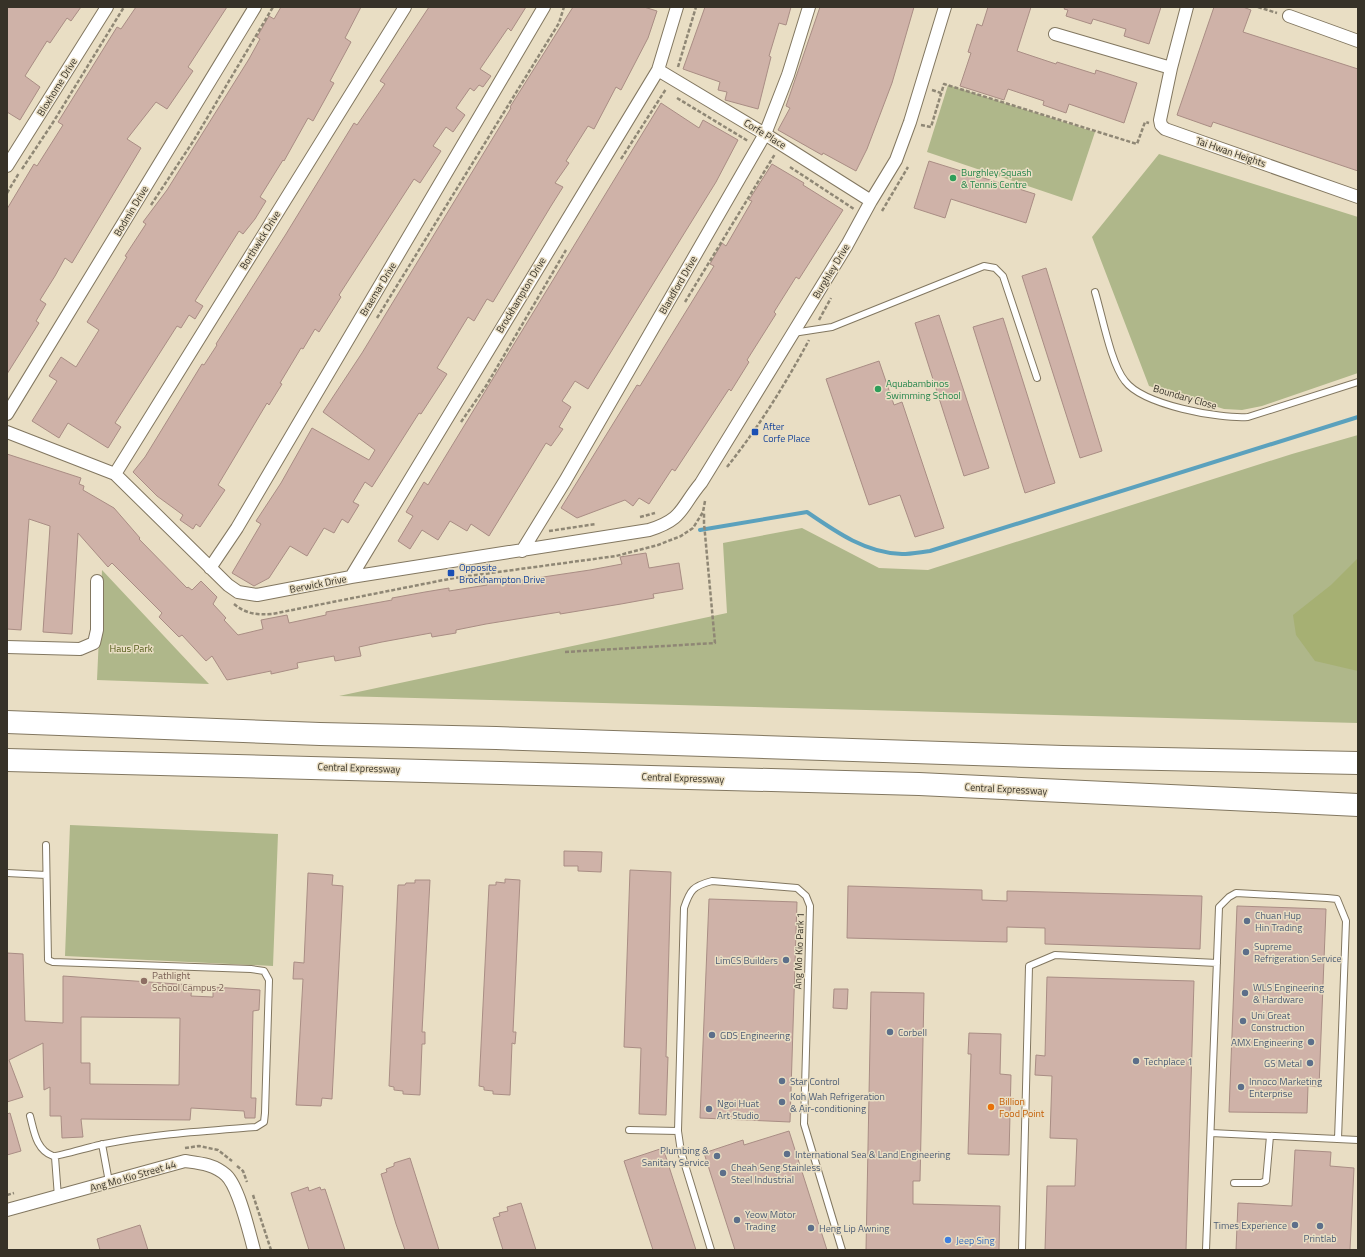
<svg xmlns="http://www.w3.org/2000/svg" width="1365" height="1257" font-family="'Titillium Web',sans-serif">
  <rect width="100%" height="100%" fill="#e9dec4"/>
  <path fill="#afb78a" d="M948 85 1095 132 1072 201 927 152Z
    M1159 154 1358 217V373L1262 406 1242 410 1224 409 1149 386 1092 237Z
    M1358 435V723L339 696 727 613 723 543 802 528 879 568 928 570 1292 454Z
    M102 570 209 684 97 680Z
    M70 825 278 834 273 966 65 956Z"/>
  <path fill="#a6b073" d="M1358 558V671L1315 661 1296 635 1293 615 1331 585Z"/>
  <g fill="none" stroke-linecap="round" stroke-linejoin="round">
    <path stroke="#5ba1bd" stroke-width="4" d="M700 530 807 512C836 532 866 553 902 554 911 554 921 552 930 551L1358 417"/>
  </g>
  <path fill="#cfb2a8" stroke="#a98d84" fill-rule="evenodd" d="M7 7H81L71 21 67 18 50 43 47 41 25 76 40 87 20 120 7 112Z
    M136 7H227L188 67 193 71 167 109 156 102 127 139 141 148 72 263 65 258 55 276 40 300 46 304 36 321 39 323 7 374V209L34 164 37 166 63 125 58 122 117 27 121 29Z
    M281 7H361L345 38 351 42 330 81 334 83 313 121 308 118 284 161 283 160 260 197 266 201 255 219 243 234 239 231 195 301 203 306 195 319 189 315 181 328 177 326 115 423 121 427 108 448 68 423 59 438 32 421 57 381 49 376 61 357 76 367 99 330 87 322 127 257 125 256 146 224 143 222 167 190 249 59 260 39 257 37 269 16 274 19Z
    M429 7H526L511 31 508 28 480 69 491 76 483 87 479 85 474 91 470 88 456 108 465 115 453 132 446 127 433 146 441 151 420 183 414 179 339 295 341 297 319 332 315 329 303 349 301 348 280 383 282 384 269 405 267 403 218 485 225 490 200 527 196 524 193 529 180 520 183 515 157 496 133 472 145 457 202 364 204 365 217 345 216 344 286 234 354 123 357 125 385 84 380 81Z
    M573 7H644L657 11 648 38 621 90 616 87 594 129 588 126 566 161 569 163 555 183 563 187 551 206 493 302 487 299 474 321 468 317 437 368 447 374 421 414 419 413 372 487 365 482 353 502 359 505 348 523 342 519 334 533 324 528 307 556 290 546 269 578 254 586 232 573 261 524 256 521 281 483 312 428 369 460 375 450 323 412 362 353 502 123 511 108 510 107Z
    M705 7H791L786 25 779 23 769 56 771 57 758 109 725 100 727 92 718 90 720 82 683 69Z
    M820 7H914L892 83 867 149 856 171 823 153 822 155 778 130 790 108 786 106Z
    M988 7H1031L1017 51 1056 64 1057 62 1095 74 1096 70 1137 83 1124 123 1069 104 1066 113 1043 105 1044 101 1008 89 1004 100 960 86 971 53 968 52 977 24 982 26Z
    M1065 7H1161L1149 44 1124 36 1126 29 1093 19 1091 24 1066 16 1068 10 1064 9Z
    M1214 7H1243L1251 10 1243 32 1358 69V171L1213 122 1211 127 1177 115Z
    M661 103 699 128 703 120 738 140 716 182 588 389 575 381 562 401 571 407 559 427 563 429 551 446 546 443 489 536 471 524 467 531 450 521 438 540 422 530 410 549 398 541 413 516 406 512 424 482 428 485Z
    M929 161 1035 194 1026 223 951 199 945 218 914 208Z
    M772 164 804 183 803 185 843 210 799 279 796 277 774 312 776 314 747 360 749 362 731 391 729 389 675 471 672 469 649 504 639 498 633 506 625 500 577 518 561 508 637 385 640 386 714 266 710 264 722 243 726 246 752 201 749 200Z
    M1046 268 1102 451 1080 458 1022 276Z
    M939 315 989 468 964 476 915 323Z
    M1003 318 1055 483 1025 493 973 327Z
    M879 361 894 405 902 402 944 528 915 537 900 495 869 505 826 379Z
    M7 454 81 478 79 484 84 486 83 490 114 508 140 538 139 539 187 588 188 587 192 590 201 581 217 597 213 604 226 618 224 620 238 635 263 629 261 620 287 615 289 623 326 615V612L392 600V598L425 592 449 588V591L487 585 486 580 502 577 503 583 590 570 622 564 620 557 646 553 649 568 679 563 683 589 653 594 654 598 621 604 560 614V612L486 624 456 630V633L432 637 431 633 382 642 359 647 361 656 335 661 334 656 297 663 298 668 271 674V671L227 680 212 656 206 661 182 635 179 637 159 617 162 613 112 563 108 567 78 533 72 634 43 632 50 526 29 519 21 630 7 629Z
    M564 851 602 852 601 872 578 871V866H564Z
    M630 870 671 872 666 1057H668L666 1115 639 1114 641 1048 624 1047Z
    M308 873 333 875 332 885 343 886 332 1099 322 1098 321 1106 296 1105 303 979H293L294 962 304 963Z
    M505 879 520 880 513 1032H516L515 1044 512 1043 510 1095 493 1094V1091L484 1090V1087L479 1086 489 885H496V882L505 883Z
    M415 880H430L422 1032H425V1044H422L420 1095 403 1094V1091L394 1090V1087L389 1086 398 885H405L406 883H415Z
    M848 886 982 890V900L1007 901V891L1202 896 1200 949 1045 944V928L1007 927V942L847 938Z
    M709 899 797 902 790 1122 700 1118Z
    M1237 906 1326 909 1319 1087 1308 1086 1307 1113 1229 1112Z
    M7 953 23 954 25 1021 63 1023V976L192 985 191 996 213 997V987L260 990 259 1010 253 1011 251 1098H256L255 1118H245L244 1111 191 1108 190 1120 81 1119 83 1137 62 1138 61 1116H50V1087L44 1090 43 1043 9 1060 23 1097 7 1102ZM81 1017 180 1018 179 1085 90 1084V1063H81Z
    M1047 977 1194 981 1186 1250H1045L1047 1186H1075L1077 1139 1050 1138 1052 1076 1035 1075 1036 1055 1045 1056Z
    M834 989H848L847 1009 833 1008Z
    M871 992 924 993 920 1181H913V1204L1000 1206 999 1250H866Z
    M969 1033 1001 1034 1000 1074 1011 1075 1009 1155 968 1154 971 1054H968Z
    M10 1113 21 1151 7 1155V1114Z
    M789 1131 827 1250H735L704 1153 743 1140 744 1145Z
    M663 1148 696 1250H653L624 1161Z
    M1295 1150 1331 1152 1330 1166 1354 1168 1350 1250H1236L1238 1203 1292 1206Z
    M410 1158 439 1250H405L396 1224 381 1174 387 1172 386 1169 394 1166V1163Z
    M308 1187 309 1191 320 1187 321 1190 325 1189 345 1250H309L291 1193Z
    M521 1203 536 1250H503L493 1218 500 1216 499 1213 508 1211 507 1207Z
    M140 1225 148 1250H100L97 1239Z"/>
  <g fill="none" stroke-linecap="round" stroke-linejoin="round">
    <g stroke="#827760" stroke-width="8">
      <path id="lane" d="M1095 292C1102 315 1111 364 1125 381 1143 405 1219 419 1248 417L1358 382
        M793 333 832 327 984 266 995 268 1003 276 1037 378
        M7 873 46 875
        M30 1116C34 1131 36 1150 53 1156 57 1157 96 1145 104 1144 154 1134 205 1131 256 1127L264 1122 265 1113 269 980 264 971 251 969 53 962 48 960 46 845
        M629 1130 678 1131
        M1211 1133 1358 1140
        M102 1144 109 1182
        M55 1157 58 1197
        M1234 1183H1261L1266 1181 1270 1136
        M711 1250 681 1152 678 1131 684 908C690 890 693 886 712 881L797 888 806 896 810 906 804 1124 842 1250
        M1022 1250 1029 966 1055 955 1217 963
        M1206 1250 1219 907 1229 897 1236 893 1327 898 1337 899 1346 921 1338 1139"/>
    </g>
    <g stroke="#827760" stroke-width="14">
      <path id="street" d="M1187 7 1171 68 1160 120 1161 125 1165 129 1358 197
        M1289 16 1358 41
        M1055 34 1171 68
        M658 70 765 134 871 201
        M7 166 107 7
        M7 414 255 7
        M7 432 115 474 228 585 238 592 257 595 351 577 649 530C684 519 680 508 701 483L847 245 871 201 896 160 910 122 945 7
        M115 474 405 7
        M522 551 565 481 765 134 788 75 809 7
        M210 568 237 528 544 7
        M351 577 658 70 677 7
        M7 647 80 649 94 643 97 630V581
        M7 1210 185 1161C199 1163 214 1164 226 1175 239 1187 249 1232 254 1250"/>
    </g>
    <g stroke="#827760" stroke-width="24">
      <path id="highway" d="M7 722 320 734 496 738 1063 757 1358 763
        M7 760 919 784 1358 805"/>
    </g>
    <path stroke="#8f8775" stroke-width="2.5" stroke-dasharray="4 2" stroke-linecap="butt" d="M1258 7 1277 13
      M678 67 696 7
      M932 90 941 93
      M677 98 748 141
      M921 125 931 127 944 84 1137 144 1145 122 1149 123
      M621 159 666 89
      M790 167 854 209
      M22 169 52 124 124 7
      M7 193 19 173
      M151 205 194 140 273 7
      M882 211 908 167
      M685 302 775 154
      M377 318 559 23 564 7
      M819 320 831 298
      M461 422 486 386 566 250
      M727 467C758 428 785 385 809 340
      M640 517 655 513
      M549 531 596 524
      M234 604C246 614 257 615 272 614L454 578 616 556 658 545 681 536 693 528 703 512 705 501
      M565 652 715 643 704 523V512
      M185 1148 199 1146 218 1150 232 1161
      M237 1166 243 1171 247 1182
      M7 1195 14 1193
      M253 1195 271 1250"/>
    <use href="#lane" stroke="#fff" stroke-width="6"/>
    <use href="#street" stroke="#fff" stroke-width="12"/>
    <use href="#highway" stroke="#fff" stroke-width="22"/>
  </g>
  <g fill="#2e9e5b" stroke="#e9dec4" stroke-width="1.5">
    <circle cx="953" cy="178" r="4"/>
    <circle cx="878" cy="389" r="4"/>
  </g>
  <g fill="#1a4fb4" stroke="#e9dec4" stroke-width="1.5">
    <rect x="751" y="428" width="8" height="8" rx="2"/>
    <rect x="447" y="569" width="8" height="8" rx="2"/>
  </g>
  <g fill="#5c6f8a" stroke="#e9dec4" stroke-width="1.5">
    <circle cx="1247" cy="921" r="4"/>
    <circle cx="1246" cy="952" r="4"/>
    <circle cx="786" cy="960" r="4"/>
    <circle cx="1245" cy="993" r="4"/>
    <circle cx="1243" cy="1021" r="4"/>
    <circle cx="890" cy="1032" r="4"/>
    <circle cx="712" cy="1035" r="4"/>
    <circle cx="1311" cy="1042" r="4"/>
    <circle cx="1136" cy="1061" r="4"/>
    <circle cx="1310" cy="1063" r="4"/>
    <circle cx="782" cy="1081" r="4"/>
    <circle cx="1241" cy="1087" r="4"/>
    <circle cx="782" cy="1102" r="4"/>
    <circle cx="709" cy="1109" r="4"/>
    <circle cx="787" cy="1154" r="4"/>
    <circle cx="717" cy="1156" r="4"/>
    <circle cx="723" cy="1173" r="4"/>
    <circle cx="737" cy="1220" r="4"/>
    <circle cx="1295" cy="1225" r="4"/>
    <circle cx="1320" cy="1226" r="4"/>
    <circle cx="811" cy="1228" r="4"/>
  </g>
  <circle fill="#8d6e63" stroke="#e9dec4" stroke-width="1.5" cx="144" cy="981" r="4"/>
  <circle fill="#e8710a" stroke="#e9dec4" stroke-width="1.5" cx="991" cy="1107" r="4"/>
  <circle fill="#3f7fe0" stroke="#e9dec4" stroke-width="1.5" cx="948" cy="1240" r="4"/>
  <g text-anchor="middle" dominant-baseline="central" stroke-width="3" stroke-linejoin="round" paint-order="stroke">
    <g font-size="10" fill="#373228" stroke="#e9dec4">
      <text transform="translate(57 87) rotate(-58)">Bloxhome Drive</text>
      <text transform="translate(765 134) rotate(31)">Corfe Place</text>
      <text transform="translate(1231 152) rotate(19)">Tai Hwan Heights</text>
      <text transform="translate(131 211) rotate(-59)">Bodmin Drive</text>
      <text transform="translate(260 240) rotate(-58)">Borthwick Drive</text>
      <text transform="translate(831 271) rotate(-59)">Burghley Drive</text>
      <text transform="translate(678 285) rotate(-60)">Blandford Drive</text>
      <text transform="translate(378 289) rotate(-59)">Braemar Drive</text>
      <text transform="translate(521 295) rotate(-59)">Brockhampton Drive</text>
      <text transform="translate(1185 397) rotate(16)">Boundary Close</text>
      <text transform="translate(318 584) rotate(-11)">Berwick Drive</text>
      <text transform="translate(359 768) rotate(2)">Central Expressway</text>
      <text transform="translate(683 778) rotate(2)">Central Expressway</text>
      <text transform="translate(1006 789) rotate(3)">Central Expressway</text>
      <text transform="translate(799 951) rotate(-88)">Ang Mo Kio Park 1</text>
      <text transform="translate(133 1176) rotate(-16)">Ang Mo Kio Street 44</text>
    </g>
    <g font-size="10" fill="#27864d" stroke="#e9dec4" text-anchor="start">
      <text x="961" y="172">Burghley Squash<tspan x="961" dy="12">&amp; Tennis Centre</tspan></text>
      <text x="886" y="383">Aquabambinos<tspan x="886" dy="12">Swimming School</tspan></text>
    </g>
    <g font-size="10" fill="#164399" stroke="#e9dec4" text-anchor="start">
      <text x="763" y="426">After<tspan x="763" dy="12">Corfe Place</tspan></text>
      <text x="459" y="567">Opposite<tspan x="459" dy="12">Brockhampton Drive</tspan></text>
    </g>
    <g font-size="10" fill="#535b18" stroke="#e9dec4">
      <text x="131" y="648">Haus Park</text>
    </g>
    <g font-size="10" fill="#4e5e75" stroke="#e9dec4" text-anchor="start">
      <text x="1255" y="915">Chuan Hup<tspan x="1255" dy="12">Hin Trading</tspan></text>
      <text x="1254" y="946">Supreme<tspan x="1254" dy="12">Refrigeration Service</tspan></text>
      <text x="778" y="960" text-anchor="end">LimCS Builders</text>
      <text x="1253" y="987">WLS Engineering<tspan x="1253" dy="12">&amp; Hardware</tspan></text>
      <text x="1251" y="1015">Uni Great<tspan x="1251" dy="12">Construction</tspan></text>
      <text x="898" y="1032">Corbell</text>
      <text x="720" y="1035">GDS Engineering</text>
      <text x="1303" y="1042" text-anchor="end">AMX Engineering</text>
      <text x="1144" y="1061">Techplace 1</text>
      <text x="1302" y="1063" text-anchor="end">GS Metal</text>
      <text x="790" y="1081">Star Control</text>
      <text x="1249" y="1081">Innoco Marketing<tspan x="1249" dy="12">Enterprise</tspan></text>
      <text x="790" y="1096">Koh Wah Refrigeration<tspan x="790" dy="12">&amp; Air-conditioning</tspan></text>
      <text x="717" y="1103">Ngoi Huat<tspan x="717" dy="12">Art Studio</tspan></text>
      <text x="709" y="1150" text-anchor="end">Plumbing &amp;<tspan x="709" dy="12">Sanitary Service</tspan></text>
      <text x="795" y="1154">International Sea &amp; Land Engineering</text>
      <text x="731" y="1167">Cheah Seng Stainless<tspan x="731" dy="12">Steel Industrial</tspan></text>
      <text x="745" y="1214">Yeow Motor<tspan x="745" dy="12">Trading</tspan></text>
      <text x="1287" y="1225" text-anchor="end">Times Experience</text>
      <text x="819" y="1228">Heng Lip Awning</text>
      <text x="1320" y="1238" text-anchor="middle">Printlab</text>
    </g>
    <g font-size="10" fill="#785e54" stroke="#e9dec4" text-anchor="start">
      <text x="152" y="975">Pathlight<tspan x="152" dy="12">School Campus 2</tspan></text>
    </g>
    <g font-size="10" fill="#c56008" stroke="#e9dec4" text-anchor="start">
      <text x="999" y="1101">Billion<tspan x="999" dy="12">Food Point</tspan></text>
    </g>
    <g font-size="10" fill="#366cbe" stroke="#e9dec4" text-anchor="start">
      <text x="956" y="1240">Jeep Sing</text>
    </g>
  </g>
  <rect width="1365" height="1257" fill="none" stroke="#373228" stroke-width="16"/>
</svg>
